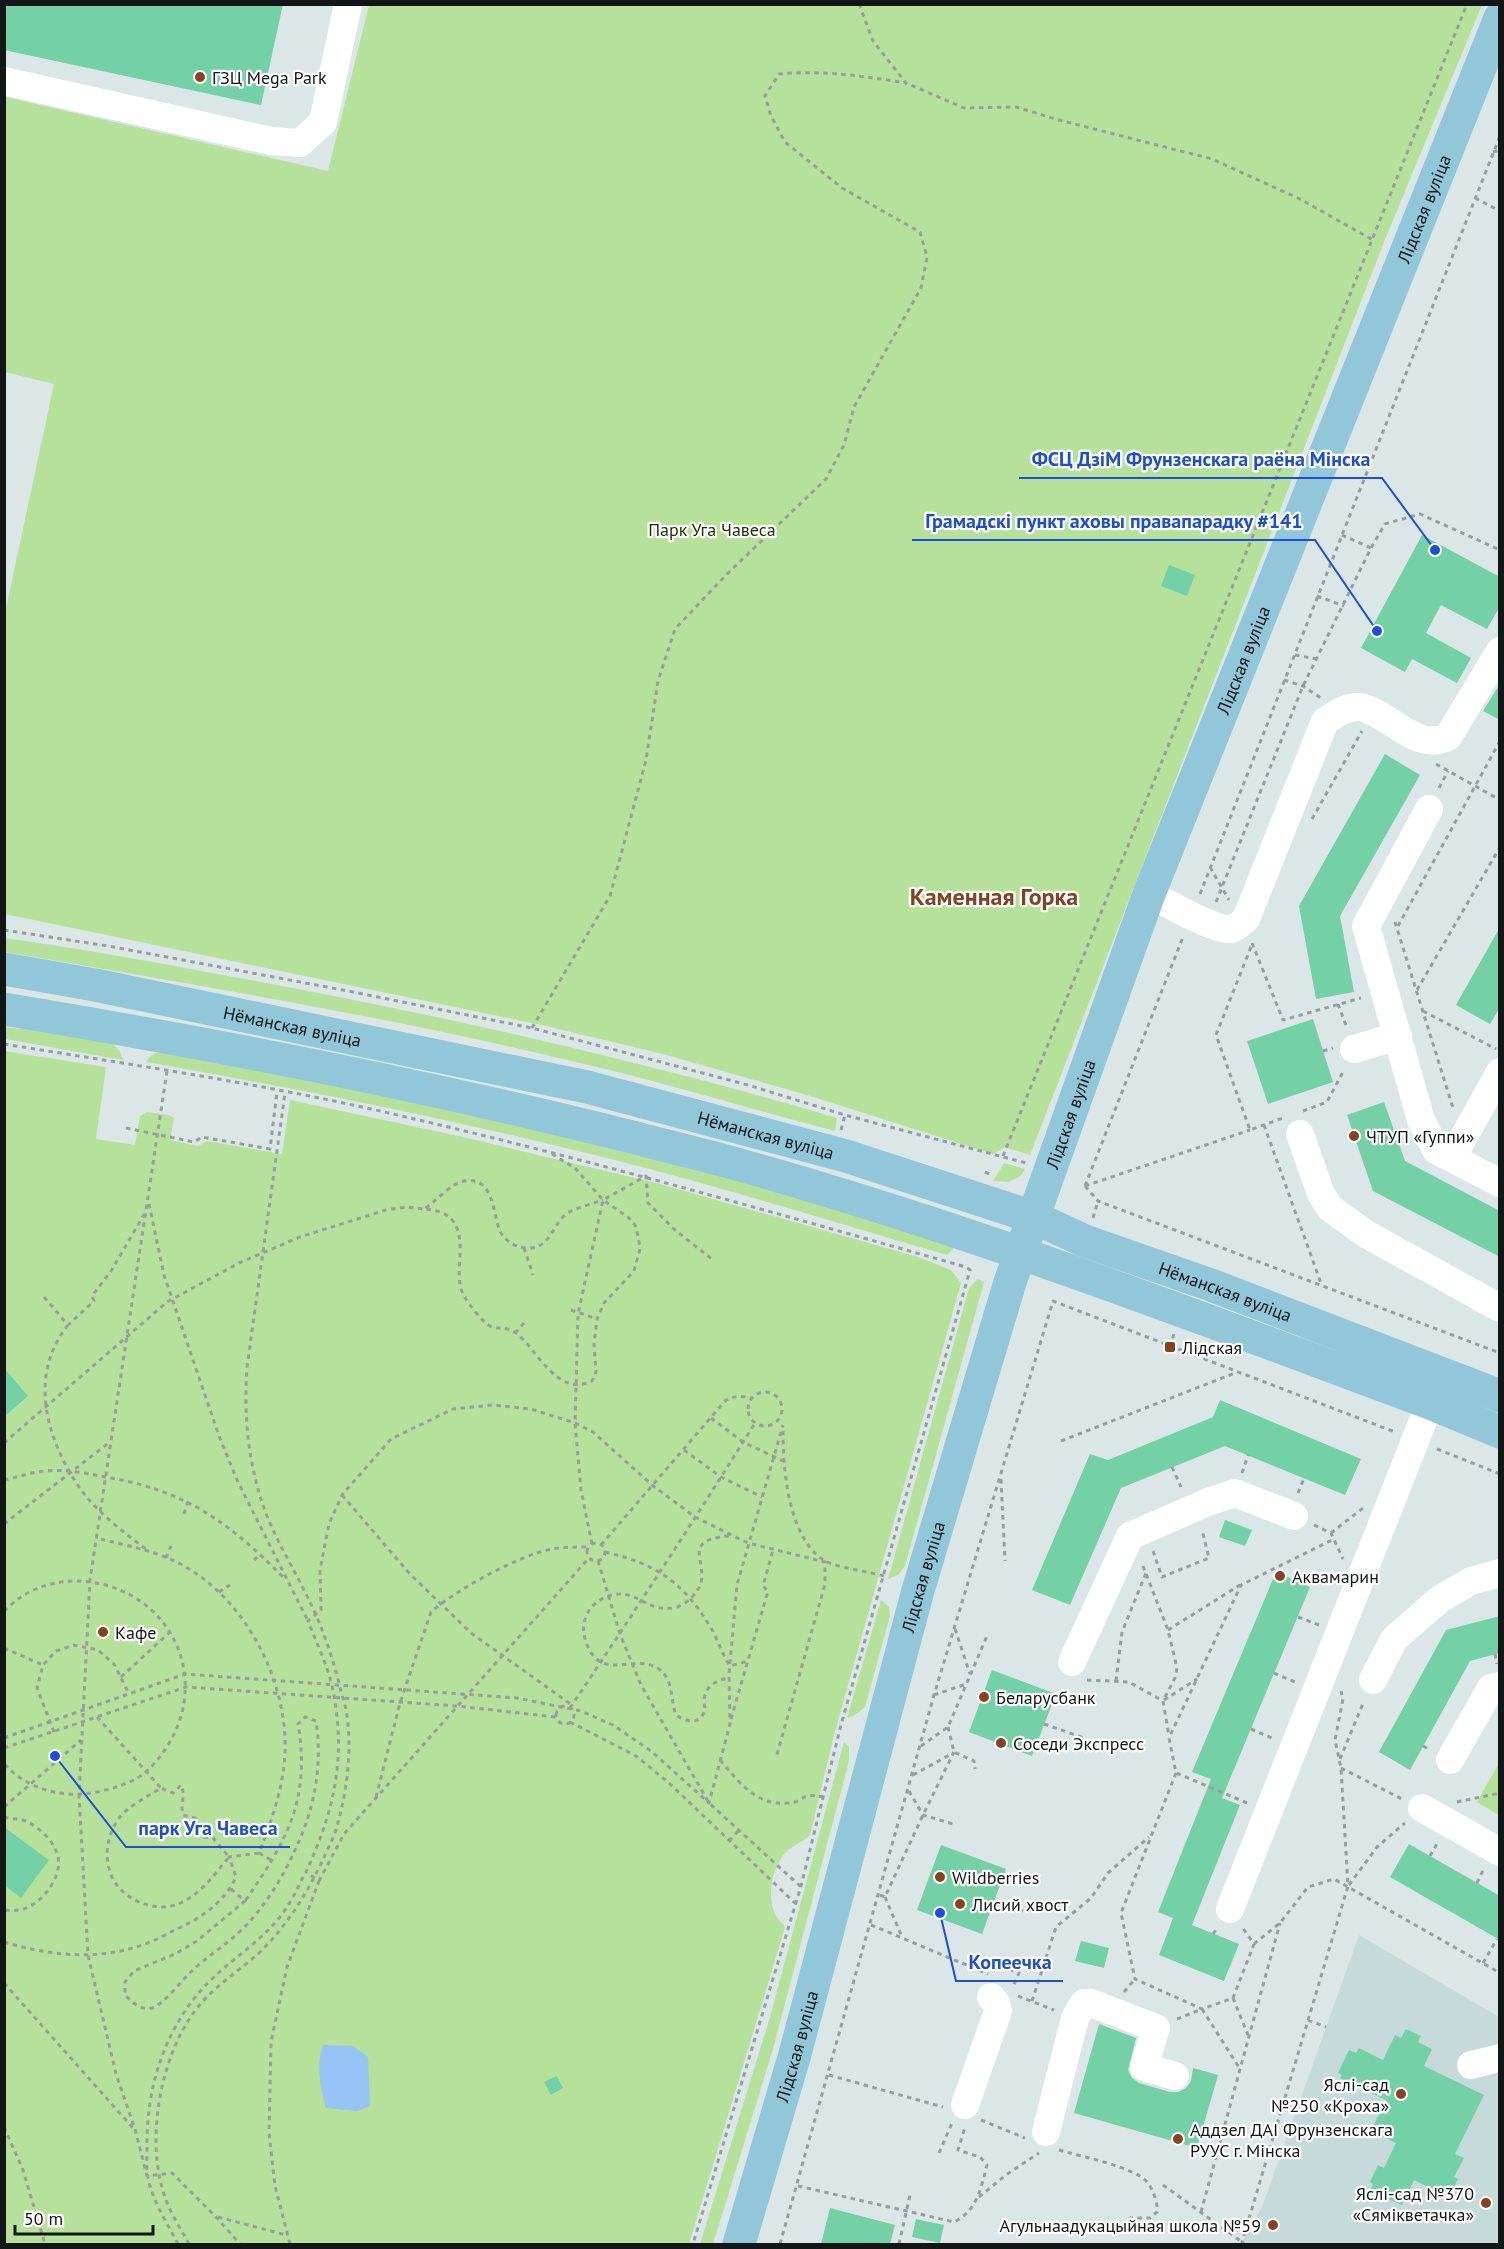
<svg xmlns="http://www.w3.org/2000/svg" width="1504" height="2249" font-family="'PT Sans',sans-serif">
  <rect width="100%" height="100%" fill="#dbe6e6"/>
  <path fill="#c6dad9" d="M1359 1935 1499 2017V2244H1241L1262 2207Z"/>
  <path fill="#b6e19a" d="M369 5H1482L1384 242 1030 1155 1005 1147 993 1154 807 1095 663 1054 537 1024 5 914V613L54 384 5 372V97L328 171Z
    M4 938C79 948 154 962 228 976 433 1013 637 1059 837 1118L835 1131C750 1109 666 1083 580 1063 390 1017 197 985 5 952Z
    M4 1027C35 1031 85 1032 113 1045 119 1048 121 1053 123 1060L5 1039Z
    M4 1051 106 1067 96 1139 135 1145 140 1116 147 1112 169 1115 174 1118 170 1140 198 1146 207 1141 282 1154 290 1100 459 1136 660 1184 918 1257 951 1270 961 1283 834 1735 810 1835C803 1842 793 1845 786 1852 772 1867 766 1897 776 1916 778 1919 782 1923 785 1927L689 2244H5Z
    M163 1052 458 1110 714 1171 958 1244 947 1255C834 1222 722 1187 607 1158 455 1120 301 1089 146 1062 150 1055 154 1053 163 1052Z
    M1004 1163 1025 1169 1021 1176 1008 1182 993 1181Z
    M978 1279 984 1282 905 1566 898 1575 888 1579 969 1288Z
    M881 1600 889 1607 890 1616 865 1707 855 1715 847 1718Z
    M844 1742 849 1747V1761L773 2049 713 2244H700L770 2017Z
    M1499 1763V1815L1477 1802Z"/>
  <path fill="#97c3f6" d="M323 2045 353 2046 368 2057 370 2106 357 2111 326 2108C320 2087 316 2065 323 2045Z"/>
  <path fill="#73d0a7" d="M4 4H283L261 105 4 50Z
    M1422 535 1500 577V606L1487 629 1441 605 1426 633 1471 658 1457 683 1412 659 1405 672 1361 648Z
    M1169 565 1195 575 1187 596 1161 586Z
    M1500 684V720L1483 711Z
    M1385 754 1420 775 1340 916 1354 992 1316 999 1299 906Z
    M1500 927V1007L1490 1024 1456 1005Z
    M1313 1019 1333 1082 1268 1104 1247 1041Z
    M1384 1102 1405 1161 1500 1211V1257L1373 1191 1347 1115Z
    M4 1368 28 1396 4 1417Z
    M1220 1400 1361 1459 1345 1495 1225 1446 1121 1488 1070 1605 1032 1590 1090 1454 1108 1460 1213 1417Z
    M1225 1520 1252 1530 1245 1546 1219 1537Z
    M1276 1572 1310 1587 1222 1798 1240 1805 1192 1925 1239 1944 1224 1981 1159 1955 1173 1918 1158 1912 1211 1779 1192 1772Z
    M1500 1616V1653L1470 1661 1410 1770 1379 1752 1446 1630Z
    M992 1670 1056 1694 1032 1756 969 1732Z
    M4 1827 49 1860 21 1898 4 1885Z
    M1409 1844 1500 1896V1940L1390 1877Z
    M941 1845 1006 1869 982 1934 917 1910Z
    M1081 1941 1109 1948 1104 1968 1075 1961Z
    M1099 2024 1136 2038 1128 2070 1132 2078 1139 2083 1170 2092H1178L1186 2088 1191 2081 1193 2068 1218 2075 1197 2148 1074 2113Z
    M1406 2029 1421 2036 1418 2042 1432 2049 1424 2066 1484 2095 1455 2154 1464 2158 1454 2177 1458 2179 1451 2193 1443 2189 1441 2193 1414 2180 1402 2205 1370 2191 1373 2184 1370 2182 1378 2165 1384 2168 1396 2143 1371 2131 1386 2100 1340 2078 1342 2075 1338 2073 1349 2050 1356 2053 1359 2048 1383 2060 1395 2035 1401 2038Z
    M557 2076 563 2088 551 2095 544 2082Z
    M830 2208 895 2225 890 2244H821Z
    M916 2219 944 2225 940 2243 912 2237Z"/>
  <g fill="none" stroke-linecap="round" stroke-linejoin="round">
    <path stroke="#969f9f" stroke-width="3" stroke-dasharray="4.5 4.5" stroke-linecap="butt" d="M859 4 873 41 906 83 964 108 1016 107 1059 120 1212 159 1300 199 1373 240
      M1493 152 1500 150
      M1475 198 1500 211
      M1342 535 1371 548
      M1317 596 1344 606
      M1295 655 1317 659
      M1284 680 1303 686 1321 698
      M1436 764 1500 800
      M1439 788 1448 771
      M1312 819 1362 731
      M1210 867 1229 900
      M1200 894 1500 136
      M1216 902 1303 686 1371 548 1385 524 1420 514 1500 550
      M1395 922 1453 1108
      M1398 926 1500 741
      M4 930 108 946 343 990 532 1028 748 1085 845 1115 1026 1163
      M1252 943 1283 1020 1361 998
      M1251 947 1216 1035 1250 1130 1283 1118
      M1417 990 1500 847
      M1338 1004 1347 1028
      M1423 1011 1496 1049
      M532 1028 610 896 646 760 658 681 675 629 725 576 826 479 844 445 854 407 921 288 927 257 920 232 842 188 785 142 771 116 765 96 779 74C821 70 864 76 906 83
      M4 1044C127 1064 250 1082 371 1109 571 1154 768 1211 966 1267L970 1270 841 1725 801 1886 693 2244
      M1323 1051 1333 1048
      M167 1071 90 1580 79 1795 88 1955 116 2074 135 2129 147 2176 172 2173 216 2217 240 2244
      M1303 1111 1327 1102 1344 1070
      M1264 1125 1322 1286
      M126 1128 194 1142 202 1137 270 1149 277 1092
      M841 1130 845 1115
      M552 1154 575 1168 603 1200 629 1218 635 1225 638 1236 640 1249 634 1271 604 1303 597 1319 594 1344 596 1372 592 1381C557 1398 537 1349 516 1333 506 1326 500 1330 490 1326 482 1322 467 1302 463 1294 453 1272 468 1242 453 1221 446 1212 435 1210 424 1209 434 1203 451 1184 461 1182 496 1172 492 1218 501 1233 507 1243 518 1248 528 1248 551 1249 552 1223 568 1213 578 1207 592 1204 603 1200
      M1003 1156 1467 4
      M985 1172 992 1175
      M1085 1186 1183 937
      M1085 1186 1098 1201 1500 1353
      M1085 1186 1250 1130
      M149 1204 164 1275 219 1436 237 1480 308 1621
      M1093 1218 1098 1201
      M524 1248 533 1275
      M44 1297 68 1325 94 1301 92 1296 111 1271 145 1213
      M571 1310 597 1319
      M68 1325C29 1374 45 1435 77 1484 94 1510 122 1531 147 1550
      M515 1333 525 1322
      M1170 1347 1174 1334
      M748 1409a17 17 0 1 1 34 0a17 17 0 1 1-34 0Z
      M711 1418 743 1442 783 1461
      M783 1431C783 1470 788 1538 825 1561 835 1567 870 1572 884 1576
      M1061 1441 1235 1373
      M4 1443 167 1302 239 1263 300 1237 386 1210 406 1207 424 1209
      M1437 1449 1500 1474
      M684 1450 721 1477 762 1497
      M1172 1467 1181 1487
      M1242 1473 1248 1455
      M1001 1479 1005 1561
      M4 1480C18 1477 32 1472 45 1471 64 1469 86 1473 105 1477 185 1490 229 1522 285 1579
      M1298 1493 1304 1478
      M342 1495 409 1573 471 1633 572 1705
      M184 1514 188 1501
      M4 1524 110 1442
      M1314 1525 1331 1533 1343 1559
      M1331 1533 1363 1508
      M729 1536C671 1541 721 1569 692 1597 688 1601 683 1605 677 1607 649 1615 638 1589 612 1595 601 1598 592 1604 587 1614 582 1625 583 1634 587 1645 603 1683 635 1652 659 1669 674 1680 670 1699 676 1715 685 1721 699 1726 704 1712 706 1706 704 1708 704 1702 704 1687 716 1680 729 1678
      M587 1552a9 9 0 1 1 18 0a9 9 0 1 1-18 0Z
      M592 1544 581 1490 575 1423 578 1314 603 1200 646 1176 648 1203 675 1230 713 1260
      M601 1545 725 1401C734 1395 742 1396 752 1398
      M1153 1551 1162 1577 1209 1558 1202 1530
      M605 1552C657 1564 683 1582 711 1628 718 1640 722 1654 730 1666L748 1661
      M166 1558 171 1546
      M254 1560 261 1554
      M598 1561 620 1634 641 1685 709 1803 800 1886
      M1143 1566 1168 1630 1177 1668 1175 1678 1163 1701 1169 1736
      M219 1592 230 1585
      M4 1611C11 1605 18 1598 26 1594 52 1579 82 1578 109 1586 174 1606 204 1676 173 1736 166 1750 155 1765 142 1775 127 1785 109 1790 91 1793 61 1798 24 1788 4 1763
      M1298 1617 1319 1625
      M955 1629 970 1674
      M1168 1630 1240 1585
      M4 1648 43 1665
      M1495 1654 1497 1664
      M1274 1673 1295 1682
      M121 1677 170 1632
      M1087 1680 1129 1682 1163 1701
      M1116 1681 1122 1632 1146 1573
      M934 1695 966 1684
      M1164 1700 1197 1679
      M556 1715a9 9 0 1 1 18 0a9 9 0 1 1-18 0Z
      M570 1708C633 1614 695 1519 755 1423
      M97 1717 161 1788C150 1795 127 1807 120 1817 107 1834 103 1857 112 1877 122 1899 153 1912 175 1905 198 1898 214 1875 229 1857L213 1838 201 1837 197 1833 198 1824 195 1818 183 1815C180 1805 186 1795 181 1785L173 1793 161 1788
      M731 1719 768 1591 763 1586 773 1550
      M570 1722 636 1756 669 1783 796 1904
      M1044 1724 1084 1738
      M948 1727 954 1752 974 1761 975 1769
      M1251 1729 1274 1739
      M54 1732 37 1688 43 1665 56 1651 74 1645 98 1650 114 1664 129 1694
      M4 1738 185 1674 517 1698 581 1711 613 1725 651 1751 709 1803 730 1724 729 1674 737 1585 783 1425
      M921 1746 948 1727 987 1636
      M1423 1746 1431 1750
      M4 1748 186 1687 457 1706 556 1717
      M1340 1759 1364 1701
      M720 1760C739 1782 756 1806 788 1803 806 1802 799 1792 823 1797
      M1341 1768 1402 1799
      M1176 1773 1121 1913 1135 1979 1202 2009 1233 1998 1254 1944 1242 1927
      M913 1775 953 1753
      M909 1791 923 1815 953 1824
      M376 1797 400 1703 431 1612C455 1591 506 1563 537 1553 553 1547 571 1547 588 1547
      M1457 1802 1500 1793
      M1247 1803 1176 1773 1169 1738 1241 1585 1334 1539
      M4 1807 81 1740
      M4 1817C12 1819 21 1819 28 1822 41 1829 55 1842 58 1857 62 1875 46 1897 32 1905 23 1911 14 1911 4 1910
      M729 1841 739 1830
      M259 1853 273 1861
      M1430 1856 1438 1842
      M319 1881 344 1834 589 1558
      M1477 1883 1484 1868
      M1349 1885 1377 1847 1405 1823
      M231 1889 245 1901 197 1941 175 1954 134 1971 125 1982V1995C133 2003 140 2010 152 2008 163 2005 183 1979 192 1971 205 1958 221 1948 235 1936 261 1913 281 1881 295 1850 314 1810 323 1766 316 1721L305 1717 298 1724C311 1800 286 1842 245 1901
      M880 1895 885 1897 923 1815 954 1752
      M885 1897 902 1937
      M995 1901 1023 1911
      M871 1925 988 1974
      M1213 1934 1218 1927
      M4 1942C51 1956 99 1961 145 1944 157 1940 168 1933 179 1928 202 1918 226 1900 236 1877L229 1857 259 1853C273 1817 287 1778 285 1738 282 1667 237 1588 170 1559 147 1549 120 1544 96 1538
      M1254 1944 1280 1923 1308 1887 1334 1879 1500 1973
      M1483 1963 1497 1939
      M1001 1966 1019 1973 1013 1987
      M4 1983 133 2128
      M1124 1992 1135 1979
      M1018 1996 1054 2010
      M1233 1998 1248 2035
      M1032 2001 1056 1927 1091 1898 1108 1873 1149 1837
      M1177 2019 1202 2009 1240 2069
      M1308 2020 1326 2027
      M829 2075 943 2107
      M981 2120 1025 2138
      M4 2127 23 2170 45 2244
      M1059 2150C1079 2156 1135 2167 1147 2182 1153 2189 1158 2203 1157 2212L1150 2218H1130L1127 2227
      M939 2153 952 2123
      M1163 2185 1242 2242
      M798 2186 954 2222C977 2211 981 2188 987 2165L980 2157 958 2150 965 2127
      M979 2197 1006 2175 1039 2153
      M1201 2212 1280 1923
      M218 2217 286 2235
      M178 2244C167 2223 153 2202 148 2178 146 2168 147 2157 147 2147 146 2089 164 2031 203 1988 225 1964 253 1947 274 1924 288 1909 297 1890 305 1873
      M189 2244C181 2229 170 2213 165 2197 144 2139 161 2046 204 2000 221 1982 241 1969 259 1953 289 1924 309 1890 326 1853 330 1844 335 1835 337 1826 347 1791 352 1753 347 1716 346 1705 341 1694 339 1683 331 1652 320 1621 305 1592 289 1560 270 1530 260 1496 247 1453 244 1411 247 1367L285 1093
      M290 2244 275 2186 269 2133 271 2042 287 1967 319 1881 306 1872C335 1809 347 1755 332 1686 327 1664 316 1642 308 1621L321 1610 320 1570 329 1524 342 1495 391 1439 453 1409 492 1405 531 1409 575 1423 593 1432 652 1485 695 1517 748 1543 825 1562V1584L776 1758
      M780 2244 934 1695 1053 1301 1395 1432
      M899 2244 910 2195
      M1244 2244 1242 2242 1348 1886 1341 1768 1335 1740 1343 1699 1341 1691"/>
    <path stroke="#fff" stroke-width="28" d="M4 81 271 141 300 143 323 122 348 4
      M1429 809 1366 926 1421 1120 1436 1150 1500 1183
      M1149 894C1165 902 1215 931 1231 929 1238 927 1241 923 1246 919L1325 721C1336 714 1350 704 1364 708 1392 716 1417 752 1448 737L1500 651
      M1354 1049 1398 1036
      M1300 1134 1321 1194 1330 1208 1366 1234 1500 1308
      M1452 1158 1500 1072
      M1072 1662 1130 1536 1208 1502 1235 1493 1294 1516
      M1373 1680 1394 1639 1440 1599 1471 1581 1500 1573
      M1450 1760 1491 1688 1500 1686
      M1422 1808 1500 1852
      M1230 1909 1430 1403
      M1471 2065 1500 2058
      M965 2105 998 2011 996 2003 991 1997
      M1046 2132 1075 2018 1084 2003H1091L1156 2028 1144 2067 1175 2076"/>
    <g stroke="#91c7d9" stroke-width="33">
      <path id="s1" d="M4 969 95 985 587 1087 846 1156 1033 1217 1085 1241 1211 1285 1500 1396"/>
      <path d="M4 1009C215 1044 425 1085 632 1137 673 1148 714 1157 754 1169 984 1234 1206 1320 1430 1403L1500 1432"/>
      <path id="s2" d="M739 2244 795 2054 917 1594 1010 1282 1149 894 1500 18"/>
    </g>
  </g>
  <g fill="#894220" stroke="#fff" stroke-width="2">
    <circle cx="200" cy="77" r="6"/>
    <circle cx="1354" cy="1136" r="6"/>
    <rect x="1164" y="1341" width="12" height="12" rx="3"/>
    <circle cx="1280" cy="1576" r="6"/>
    <circle cx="103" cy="1632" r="6"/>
    <circle cx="984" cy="1697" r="6"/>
    <circle cx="1001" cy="1743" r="6"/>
    <circle cx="940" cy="1877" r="6"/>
    <circle cx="960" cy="1904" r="6"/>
    <circle cx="1401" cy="2094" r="6"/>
    <circle cx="1178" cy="2139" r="6"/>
    <circle cx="1486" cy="2203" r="6"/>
    <circle cx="1273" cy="2225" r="6"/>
  </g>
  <g text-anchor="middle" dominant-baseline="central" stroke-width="4.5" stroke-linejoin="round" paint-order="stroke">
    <g font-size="18" fill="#131616" stroke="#fff" text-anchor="start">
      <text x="212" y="77">ГЗЦ Mega Park</text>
      <text x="1366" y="1136">ЧТУП «Гуппи»</text>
      <text x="1182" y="1347">Лідская</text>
      <text x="1292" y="1576">Аквамарин</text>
      <text x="115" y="1632">Кафе</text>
      <text x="996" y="1697">Беларусбанк</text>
      <text x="1013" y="1743">Соседи Экспресс</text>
      <text x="952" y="1877">Wildberries</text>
      <text x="972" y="1904">Лисий хвост</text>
      <text x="1389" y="2084" text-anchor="end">Яслі-сад<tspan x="1389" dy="21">№250 «Кроха»</tspan></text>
      <text x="1190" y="2129">Аддзел ДАІ Фрунзенскага<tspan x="1190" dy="21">РУУС г. Мінска</tspan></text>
      <text x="1474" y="2193" text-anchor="end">Яслі-сад №370<tspan x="1474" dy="21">«Сямікветачка»</tspan></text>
      <text x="1261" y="2225" text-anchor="end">Агульнаадукацыйная школа №59</text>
    </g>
    <g font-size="18" fill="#131616" stroke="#fff">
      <text stroke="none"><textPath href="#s2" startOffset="2150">Лідская вуліца</textPath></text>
      <text stroke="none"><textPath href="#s2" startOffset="1664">Лідская вуліца</textPath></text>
      <text stroke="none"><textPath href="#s1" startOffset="294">Нёманская вуліца</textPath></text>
      <text stroke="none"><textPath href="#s2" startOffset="1178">Лідская вуліца</textPath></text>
      <text stroke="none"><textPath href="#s1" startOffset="780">Нёманская вуліца</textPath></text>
      <text stroke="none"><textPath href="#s1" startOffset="1266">Нёманская вуліца</textPath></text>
      <text stroke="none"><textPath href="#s2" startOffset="692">Лідская вуліца</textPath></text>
      <text stroke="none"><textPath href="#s2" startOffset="206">Лідская вуліца</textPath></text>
    </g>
    <g font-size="18" fill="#173100" stroke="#fff">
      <text x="712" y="529">Парк Уга Чавеса</text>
    </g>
    <g font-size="24" font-weight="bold" fill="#834223" stroke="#fff">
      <text x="994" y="896">Каменная Горка</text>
    </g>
  </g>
  <path fill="none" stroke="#1d4ed8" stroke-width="2" d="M1435 550L1382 478H1019M1377 631L1315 540H912M55 1756L126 1847H290M940 1913L956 1981H1063"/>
  <g fill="#1d4ed8" stroke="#fff" stroke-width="2">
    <circle cx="1435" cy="550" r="6"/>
    <circle cx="1377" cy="631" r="6"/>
    <circle cx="55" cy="1756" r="6"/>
    <circle cx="940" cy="1913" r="6"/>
  </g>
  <g font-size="20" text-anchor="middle" font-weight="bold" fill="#1d4ed8" stroke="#fff" stroke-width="4.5" stroke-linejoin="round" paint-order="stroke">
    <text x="1201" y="466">ФСЦ ДзіМ Фрунзенскага раёна Мінска</text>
    <text x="1114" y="528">Грамадскі пункт аховы правапарадку #141</text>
    <text x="208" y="1835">парк Уга Чавеса</text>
    <text x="1010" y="1969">Копеечка</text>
  </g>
  <rect width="1504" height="2249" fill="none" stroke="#131616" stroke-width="12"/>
  <path d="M15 2225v9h138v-9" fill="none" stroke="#131616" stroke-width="3"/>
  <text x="24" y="2225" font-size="18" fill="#131616" stroke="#ffffff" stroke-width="4.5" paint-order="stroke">50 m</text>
</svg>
